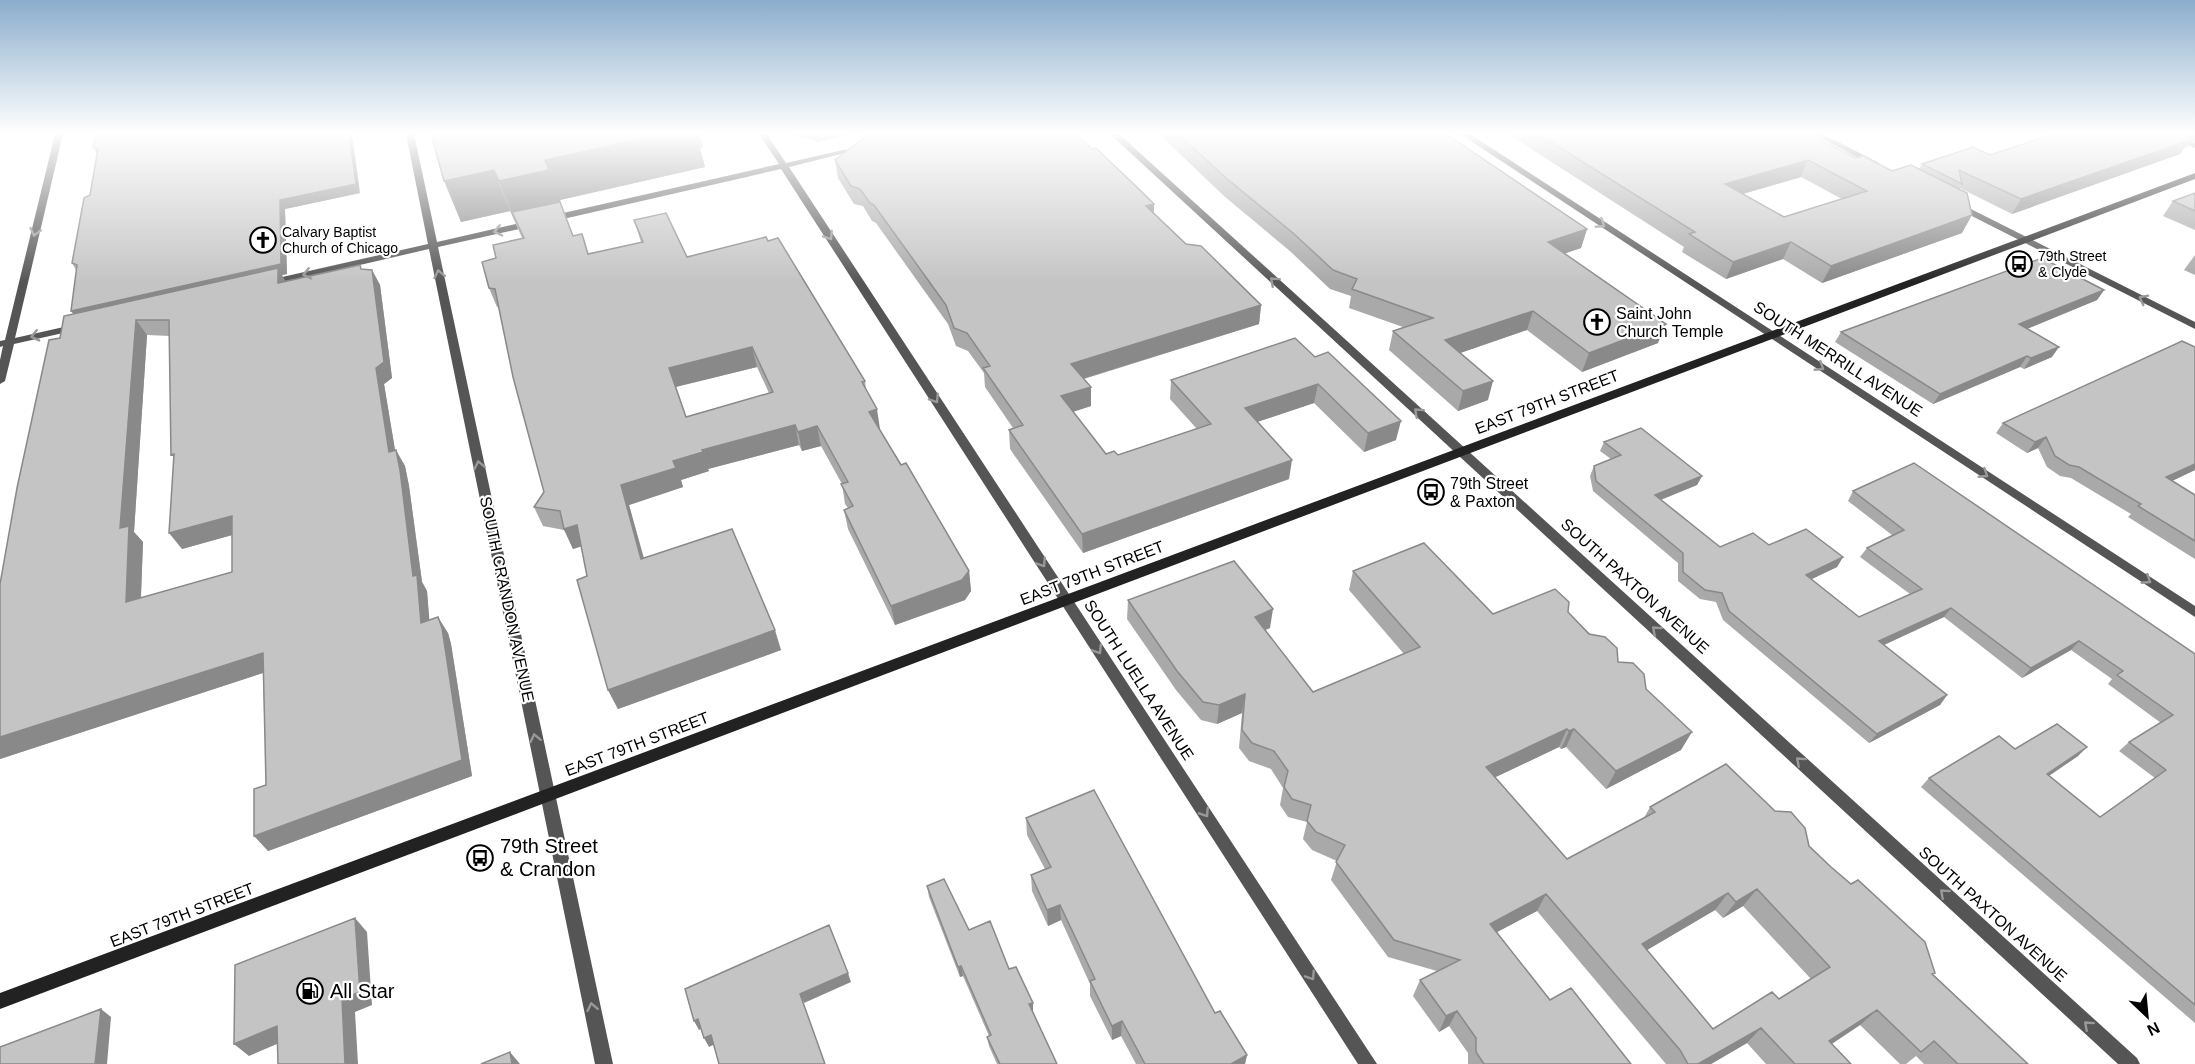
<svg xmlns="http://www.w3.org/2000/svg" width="2195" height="1064" font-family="Helvetica,sans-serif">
  <rect width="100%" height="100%" fill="#fff"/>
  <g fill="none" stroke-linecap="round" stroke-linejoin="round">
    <path fill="#555" fill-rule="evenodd" d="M55 134H63L15 338 77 324 82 327 81 329 14 344 5 381 0 384V360L3 346 0 347V341L5 340Z
      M406 134H414L437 242 533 220 537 223 533 226 438 247 613 1064H595L429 249 269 286 264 283 269 280 428 244Z
      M759 134H767L786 163 861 146 865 148 789 167 1377 1064H1358L781 169 550 222 546 219 550 216 779 164Z
      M1110 134H1119L2137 1058 2140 1064H2118Z
      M1460 134H1470L2195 606V617Z
      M1813 134H1823L1879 163 1872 165Z
      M2163 134H2174L2195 143V148Z
      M1957 202 2195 322V329L1954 207V203Z"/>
    <path fill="#222" fill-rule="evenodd" d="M2195 173V179L0 1009V993Z"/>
  </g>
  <path fill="#a9a9a9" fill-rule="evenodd" d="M431 134H700L703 147 700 148 705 167 560 200 573 236 588 254 641 242 634 220 865 381 866 389 879 429 969 571 971 591 965 600 895 625 848 529 844 510 848 508 845 504 842 484 821 446 802 451 799 445 708 469 709 471 681 480 683 487 629 505 644 558 781 650 618 709 608 690 581 546 573 549 564 530 543 526 534 507 544 492 499 307H497L489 288 496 258 522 238 510 211 461 222ZM757 367 769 393 686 417 676 387Z
    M781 134H852L816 142 814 140Z
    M1162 134H1446L1587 229 1581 248 1565 253 1658 343 1582 372 1527 330 1460 353 1488 400 1458 411 1389 350 1393 331 1403 327 1349 308 1351 296 1330 289 1291 252 1224 196 1162 137Z
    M1508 134H1808L1856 158 1892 171 1919 169 1922 164 1990 155 2048 136 2044 134H2195V143L2192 141 2187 147 2184 148 2180 154 2012 214 1960 188 1962 233 1822 283 1783 259 1726 279 1682 252 1684 247ZM1801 177 1842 199 1784 217 1743 194Z
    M93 147 360 193 285 209 287 274 282 275 285 281 362 269 372 270 380 285 392 378 384 384 395 450 405 466 409 486 422 582 427 591 429 620 448 633 451 644 472 776 268 851 263 673 0 759 60 338 74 314 76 270 72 263 90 195 97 154ZM147 335 170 336 174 459 182 549 232 535V572L141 598 143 542 134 532Z
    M835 160 1154 204V213L1186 244 1261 305 1259 324 1084 379 1091 406 1073 412 1106 454 1118 455 1197 429 1170 399 1171 380 1295 338 1396 440 1364 452 1314 403 1257 422 1289 479 1083 553 1010 449 1009 430 1013 428 985 387 984 373 968 351 956 346 948 324 876 223 872 221 863 206 854 204 838 178Z
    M2195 193V230L2163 216 2173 201Z
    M2195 255V275L2184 270Z
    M2104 290 2097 300 2027 329 2052 357 2024 369 2020 367 1933 404 1835 342 1841 332Z
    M2195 347V470L2172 481 2195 495V559L2128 517 2131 514 2071 478 2060 476 2047 467 2038 448 2027 453 1996 433 2003 423Z
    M1604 442 1702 476 1697 485 1661 500 1720 547 1769 545 1843 557 1837 567 1812 579 1859 617 1910 594 1860 557 1867 548 1892 535 1848 501 1853 491 2195 654V1023L1921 787 1929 778 2015 749 2078 756 2049 776 2100 817 2155 778 2119 751 2129 742 2161 723 2108 684 2112 679 2071 650 2022 678 1944 617 1884 645 1947 695 1940 705 1869 743 1723 620 1716 602 1700 599 1678 581V563L1593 491 1590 476 1594 466 1611 459 1600 451Z
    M1353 571 1493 614 1568 612 1646 689 1681 750 1606 789 1566 747 1561 749 1559 747 1495 777 1567 859 1644 818 1650 807 1809 846 1933 974 2028 1064H1924L1916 1056 1906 1064H1900L1860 1025 1832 1044 1851 1064H1766L1747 1043 1711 1064H1666L1537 911 1497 932 1550 1000 1631 1064H1468V1053L1449 1026 1439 1032 1413 996 1420 980 1437 971 1388 957 1331 880 1337 861 1312 850 1303 839 1307 822 1288 817 1280 805 1283 788 1271 769 1249 761 1239 748 1242 713 1217 724 1201 720 1176 690 1127 619 1128 600 1270 628 1265 630 1313 692 1404 654 1349 590ZM1743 906 1811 979 1779 999 1713 1029 1647 950 1715 910 1723 918Z
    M1026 818 1215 1013 1247 1055 1245 1064H1136L1121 1036 1112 1040 1090 996V984L1061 920 1048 926 1032 891 1031 875 1045 869 1027 835Z
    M927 886 969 930 1009 969 1033 1012 1057 1064H997L989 1046 987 1037 989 1036 963 976 960 977 929 897Z"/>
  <path fill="#898989" d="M349 134H352L360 193 285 209 287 274 282 275 287 284 78 320 71 311 280 200Z
    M664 134H700L703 147 700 148 705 167 560 200 563 211 512 212 515 222 499 181 545 160Z
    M814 134H852L816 142Z
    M2195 134V136L2187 147 2184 148 2180 154 2012 214 2021 199Z
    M1808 160 1801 177 1718 201 1725 184Z
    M494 170 510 211 461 222 444 181Z
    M1154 204 1153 222 1146 206Z
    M1972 215 1962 233 1822 283 1831 266Z
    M1587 229 1581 248 1543 261 1548 242Z
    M1791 242 1783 259 1726 279 1733 262Z
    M372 270 380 285 392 378 384 384 398 468 389 452 376 368Z
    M2104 290 2097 300 2012 335 2019 324Z
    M1261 305 1259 324 1072 382 1071 364Z
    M1533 311 1527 330 1440 360 1445 340Z
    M136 320 147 335 134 532 143 542 140 618 126 602 120 528Z
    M1666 324 1658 343 1582 372 1589 353Z
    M752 347 757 367 675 387 669 368Z
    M2059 347 2052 357 2024 369 2031 358Z
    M2027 356 2020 367 1933 404 1940 394Z
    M1493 381 1488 400 1458 411 1463 391Z
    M1318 384 1314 403 1242 427 1245 408Z
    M1091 387V406L1062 415 1061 396Z
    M877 409 880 429 872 431 869 412Z
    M1401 421 1396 440 1364 452 1368 433Z
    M795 425 799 445 708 469 709 471 681 480 683 487 629 505 649 578 641 559 621 485 673 461 702 450Z
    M817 426 821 446 802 451 798 432Z
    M2046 437 2038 448 2027 453 2035 442Z
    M396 450 405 466 409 486 422 582 427 591 431 639 421 623 413 576Z
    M1292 460 1289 479 1083 553 1082 534Z
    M2195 464V470L2157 488 2166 477Z
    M1702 476 1697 485 1650 504 1655 495Z
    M232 516 243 532 182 549 169 533Z
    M577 525 586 545 573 549 564 529Z
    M1843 557 1837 567 1801 584 1806 575Z
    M969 571 971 591 965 600 895 625 891 606Z
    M1951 608 1944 617 1873 650 1879 641Z
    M1273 609 1270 628 1252 635 1255 617Z
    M438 617 448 633 451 644 472 776 268 851 254 836Z
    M775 630 781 650 618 709 608 690Z
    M2079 641 2071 650 2022 678 2031 668Z
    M263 653 275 669 0 759V737Z
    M1245 694 1242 713 1217 724 1219 705Z
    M1947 695 1940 705 1869 743 1877 734Z
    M1567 729 1559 747 1479 785 1486 767Z
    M1574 729 1566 747 1561 749 1569 731Z
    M1692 732 1681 750 1606 789 1616 771Z
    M2087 747 2078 756 2038 783 2047 774Z
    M1757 889 1743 906 1723 918 1736 902Z
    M1728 893 1715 910 1630 960 1642 944Z
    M1546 894 1537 911 1482 940 1490 924Z
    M1060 905 1061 920 1048 926 1047 910Z
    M355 918 367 932 372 1005 355 1012 358 1064H345L342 999Z
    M961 966 963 976 960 977 958 967Z
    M848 973 851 982 804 1003 800 994Z
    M1033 1003V1012L1030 1014 1029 1004Z
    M101 1009 111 1017 107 1064H95Z
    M1877 1010 1860 1025 1813 1056 1829 1041Z
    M1457 1011 1449 1026 1439 1032 1446 1016Z
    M698 1019 703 1028 699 1030 694 1021Z
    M1122 1021 1121 1036 1112 1040V1026Z
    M277 1026 291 1038 249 1056 234 1044Z
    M1761 1028 1747 1043 1711 1064H1698Z
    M711 1035 715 1044 709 1047 704 1038Z
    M510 1052 520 1064H512Z
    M1247 1055 1245 1064H1231Z"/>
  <path fill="#c4c4c4" stroke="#898989" stroke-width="1.5" fill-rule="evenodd" d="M96 134H349L356 184 280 200 281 264 71 311 77 265 72 263 84 198 90 195 98 149 93 147Z
    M431 134H664L545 160 549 170 499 181 494 170 444 181Z
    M869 134H1076L1092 149 1096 148 1142 192 1154 204 1146 206 1186 244 1201 246 1261 305 1071 364 1091 387 1061 396 1106 454 1114 451 1118 455 1211 424 1171 380 1295 338 1315 357 1328 352 1401 421 1368 433 1318 384 1245 408 1292 460 1082 534 1009 430 1023 425 983 368 990 366 967 333 954 328 946 305 874 205 870 203 860 189 851 186 835 160Z
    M1178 134H1446L1587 229 1548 242 1666 324 1589 353 1533 311 1445 340 1493 381 1463 391 1393 331 1433 318 1352 289 1357 279 1333 270 1293 233 1226 178Z
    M1538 134H1808L1856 158 1863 156 1892 171 1911 165 1967 193 1972 215 1831 266 1791 242 1733 262 1689 234 1695 232ZM1808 160 1867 191 1784 217 1725 184Z
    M2054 134H2194L2184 138 2190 140 2021 199 1959 170 1962 184 1922 164 1973 147 1990 155Z
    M2195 193V211L2173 201Z
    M560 202 573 236 582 234 588 254 643 242 634 220 666 213 687 257 766 237 768 241 778 238 865 381 862 382 877 409 869 412 901 465 906 463 969 571 962 580 891 606 844 510 853 506 841 484 848 482 817 426 798 432 795 425 702 450 703 452 673 461 676 468 621 485 641 559 732 529 775 630 608 690 577 580 587 576 577 525 564 529 560 511 534 507 544 492 513 377 495 289 489 288 482 262 496 258 493 245 524 238 512 212ZM752 347 773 392 686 417 669 368Z
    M2042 258 2104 290 2019 324 2059 347 2031 358 2027 356 1940 394 1841 332Z
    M360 265 361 269 372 270 384 362 376 368 389 452 396 450 400 470 413 576 417 575 421 623 438 617 442 628 462 760 254 836V789L266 785 263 653 0 737V584L17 488 49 340 60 338 64 316 278 268V283ZM136 320H169L171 455 174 454 169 533 232 516V572L126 602 129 526 120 528Z
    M2182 341 2195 347V464L2166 477 2195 495V541L2138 506 2141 504 2079 467 2069 465 2055 456 2046 437 2035 442 2003 423Z
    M1641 428 1702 476 1655 495 1720 547 1753 533 1769 545 1806 529 1843 557 1806 575 1859 617 1922 589 1867 548 1904 530 1853 491 1914 463 2195 654V1005L1929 778 1999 736 2015 749 2057 724 2087 747 2047 774 2100 817 2166 770 2129 742 2173 715 2117 675 2123 671 2079 641 2031 668 1951 608 1879 641 1947 695 1877 734 1729 611 1722 593 1705 590 1683 572V553L1596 481 1594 466 1621 455 1604 442Z
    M1424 543 1493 614 1555 589 1569 602 1568 612 1589 634 1605 637 1617 648 1618 662 1633 663 1644 674 1646 689 1692 732 1616 771 1574 729 1569 731 1567 729 1486 767 1567 859 1655 812 1650 807 1726 764 1775 811 1791 812 1805 828 1809 846 1831 867 1851 884 1858 880 1925 942 1935 973 1932 974 2028 1064H1958L1934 1041 1921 1052 1877 1010 1829 1041 1851 1064H1795L1761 1028 1698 1064H1688L1680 1050 1546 894 1490 924 1550 1000 1571 988 1631 1064H1484L1476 1052V1038L1457 1011 1446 1016 1420 980 1460 960 1394 940 1336 862 1345 845 1316 832 1307 821 1311 805 1292 799 1284 787 1288 771 1274 751 1252 743 1242 730 1245 694 1219 705 1203 702 1177 671 1128 600 1234 561 1273 609 1255 617 1313 692 1420 647 1353 571ZM1757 889 1830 967 1779 999 1772 992 1713 1029 1642 944 1728 893 1736 902Z
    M1094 790 1215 1013 1220 1011 1247 1055 1231 1064H1145L1122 1021 1112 1026 1090 981 1095 979 1060 905 1047 910 1031 875 1051 867 1026 818Z
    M944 879 969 930 990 921 1009 969 1016 967 1033 1003 1029 1004 1057 1064H1000L987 1037 991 1035 961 966 958 967 927 886Z
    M355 918 360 992 342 999 345 1064H278L277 1026 234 1044 235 965Z
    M829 925 848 973 800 994 825 1064H719L711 1035 704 1038 698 1019 694 1021 685 989Z
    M101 1009 95 1064H0V1047Z
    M510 1052 512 1064H481Z"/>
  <defs><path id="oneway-chevron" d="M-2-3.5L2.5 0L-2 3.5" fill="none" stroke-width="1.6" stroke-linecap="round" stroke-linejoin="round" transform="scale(1.5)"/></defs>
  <g stroke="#999">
    <use href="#oneway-chevron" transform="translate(1601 224) rotate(33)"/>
    <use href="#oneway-chevron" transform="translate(498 231) rotate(167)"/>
    <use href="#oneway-chevron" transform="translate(35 232) rotate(103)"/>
    <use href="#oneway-chevron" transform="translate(829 236) rotate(57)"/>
    <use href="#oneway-chevron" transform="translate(307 274) rotate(167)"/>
    <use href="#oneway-chevron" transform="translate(439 274) rotate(-102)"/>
    <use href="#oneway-chevron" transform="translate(1274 281) rotate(-138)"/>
    <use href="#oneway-chevron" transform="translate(2143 299) rotate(-153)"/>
    <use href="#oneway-chevron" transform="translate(35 336) rotate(167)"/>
    <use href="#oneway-chevron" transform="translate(1820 367) rotate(33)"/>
    <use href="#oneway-chevron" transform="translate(935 399) rotate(57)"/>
    <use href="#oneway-chevron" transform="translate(1418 412) rotate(-138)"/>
    <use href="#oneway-chevron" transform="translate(479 465) rotate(-102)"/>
    <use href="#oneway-chevron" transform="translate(1984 474) rotate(33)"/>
    <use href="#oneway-chevron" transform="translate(1042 563) rotate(57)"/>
    <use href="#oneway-chevron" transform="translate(2147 580) rotate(33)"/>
    <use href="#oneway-chevron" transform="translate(1656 630) rotate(-138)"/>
    <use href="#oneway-chevron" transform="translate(1098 650) rotate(57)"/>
    <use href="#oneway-chevron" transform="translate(535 738) rotate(-102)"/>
    <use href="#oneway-chevron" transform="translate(1800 761) rotate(-138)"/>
    <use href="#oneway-chevron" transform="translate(1205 813) rotate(57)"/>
    <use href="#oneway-chevron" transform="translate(1944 893) rotate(-138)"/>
    <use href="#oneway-chevron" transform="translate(1311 976) rotate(57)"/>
    <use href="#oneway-chevron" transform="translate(592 1007) rotate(-102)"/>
    <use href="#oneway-chevron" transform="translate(2088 1025) rotate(-138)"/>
  </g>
  <linearGradient id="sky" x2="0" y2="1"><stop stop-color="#8cadcc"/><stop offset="0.47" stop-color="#fff"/><stop offset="1" stop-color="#fff" stop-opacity="0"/></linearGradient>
  <rect width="2195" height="283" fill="url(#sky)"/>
  <defs>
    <g id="church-ring" transform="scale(1.35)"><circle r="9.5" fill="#fff" stroke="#000" stroke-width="1.5"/><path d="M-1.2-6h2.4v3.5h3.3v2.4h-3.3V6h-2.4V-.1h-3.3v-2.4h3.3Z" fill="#000"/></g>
    <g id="bus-ring" transform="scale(1.35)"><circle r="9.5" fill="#fff" stroke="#000" stroke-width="1.5"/><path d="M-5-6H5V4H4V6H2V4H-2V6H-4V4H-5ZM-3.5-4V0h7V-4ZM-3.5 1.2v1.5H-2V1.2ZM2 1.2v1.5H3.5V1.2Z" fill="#000"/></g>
    <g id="fuel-ring" transform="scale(1.35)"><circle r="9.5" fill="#fff" stroke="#000" stroke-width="1.5"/><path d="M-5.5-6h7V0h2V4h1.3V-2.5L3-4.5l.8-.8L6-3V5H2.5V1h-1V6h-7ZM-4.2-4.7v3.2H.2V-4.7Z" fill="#000"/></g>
  </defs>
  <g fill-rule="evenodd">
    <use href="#church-ring" x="263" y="240"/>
    <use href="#bus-ring" x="2019" y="264"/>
    <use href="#church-ring" x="1597" y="322"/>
    <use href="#bus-ring" x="1431" y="492"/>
    <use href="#bus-ring" x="480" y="858"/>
    <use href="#fuel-ring" x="310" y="991"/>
  </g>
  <g text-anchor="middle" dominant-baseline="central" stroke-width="4.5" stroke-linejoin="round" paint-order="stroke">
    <g font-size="14" fill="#000" stroke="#fff" text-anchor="start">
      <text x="282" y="232">Calvary Baptist<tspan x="282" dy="16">Church of Chicago</tspan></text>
      <text x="2038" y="256">79th Street<tspan x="2038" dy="16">&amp; Clyde</tspan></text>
    </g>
    <g font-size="16" fill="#000" stroke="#fff" text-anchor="start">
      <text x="1616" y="313">Saint John<tspan x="1616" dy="18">Church Temple</tspan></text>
      <text x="1450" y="483">79th Street<tspan x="1450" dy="18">&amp; Paxton</tspan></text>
    </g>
    <g font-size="16" fill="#000" stroke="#fff">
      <text transform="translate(1838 359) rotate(33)">SOUTH MERRILL AVENUE</text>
      <text transform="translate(1547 402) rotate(-21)">EAST 79TH STREET</text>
      <text transform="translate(1092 573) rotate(-21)">EAST 79TH STREET</text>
      <text transform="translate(1635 586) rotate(42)">SOUTH PAXTON AVENUE</text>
      <text transform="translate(507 599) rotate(78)">SOUTH CRANDON AVENUE</text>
      <text transform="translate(1139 680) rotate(57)">SOUTH LUELLA AVENUE</text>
      <text transform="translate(637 744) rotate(-21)">EAST 79TH STREET</text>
      <text transform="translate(1993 914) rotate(42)">SOUTH PAXTON AVENUE</text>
      <text transform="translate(182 915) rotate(-21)">EAST 79TH STREET</text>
    </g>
    <g font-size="20" fill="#000" stroke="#fff" text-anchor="start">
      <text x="500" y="846">79th Street<tspan x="500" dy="23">&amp; Crandon</tspan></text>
      <text x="330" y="991">All Star</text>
    </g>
  </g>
  <g transform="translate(2147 1016) rotate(154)" stroke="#ffffff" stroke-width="4.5" paint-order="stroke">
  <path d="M0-4.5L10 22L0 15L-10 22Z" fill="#000000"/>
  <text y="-9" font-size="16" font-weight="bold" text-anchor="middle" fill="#000000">N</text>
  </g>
</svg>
